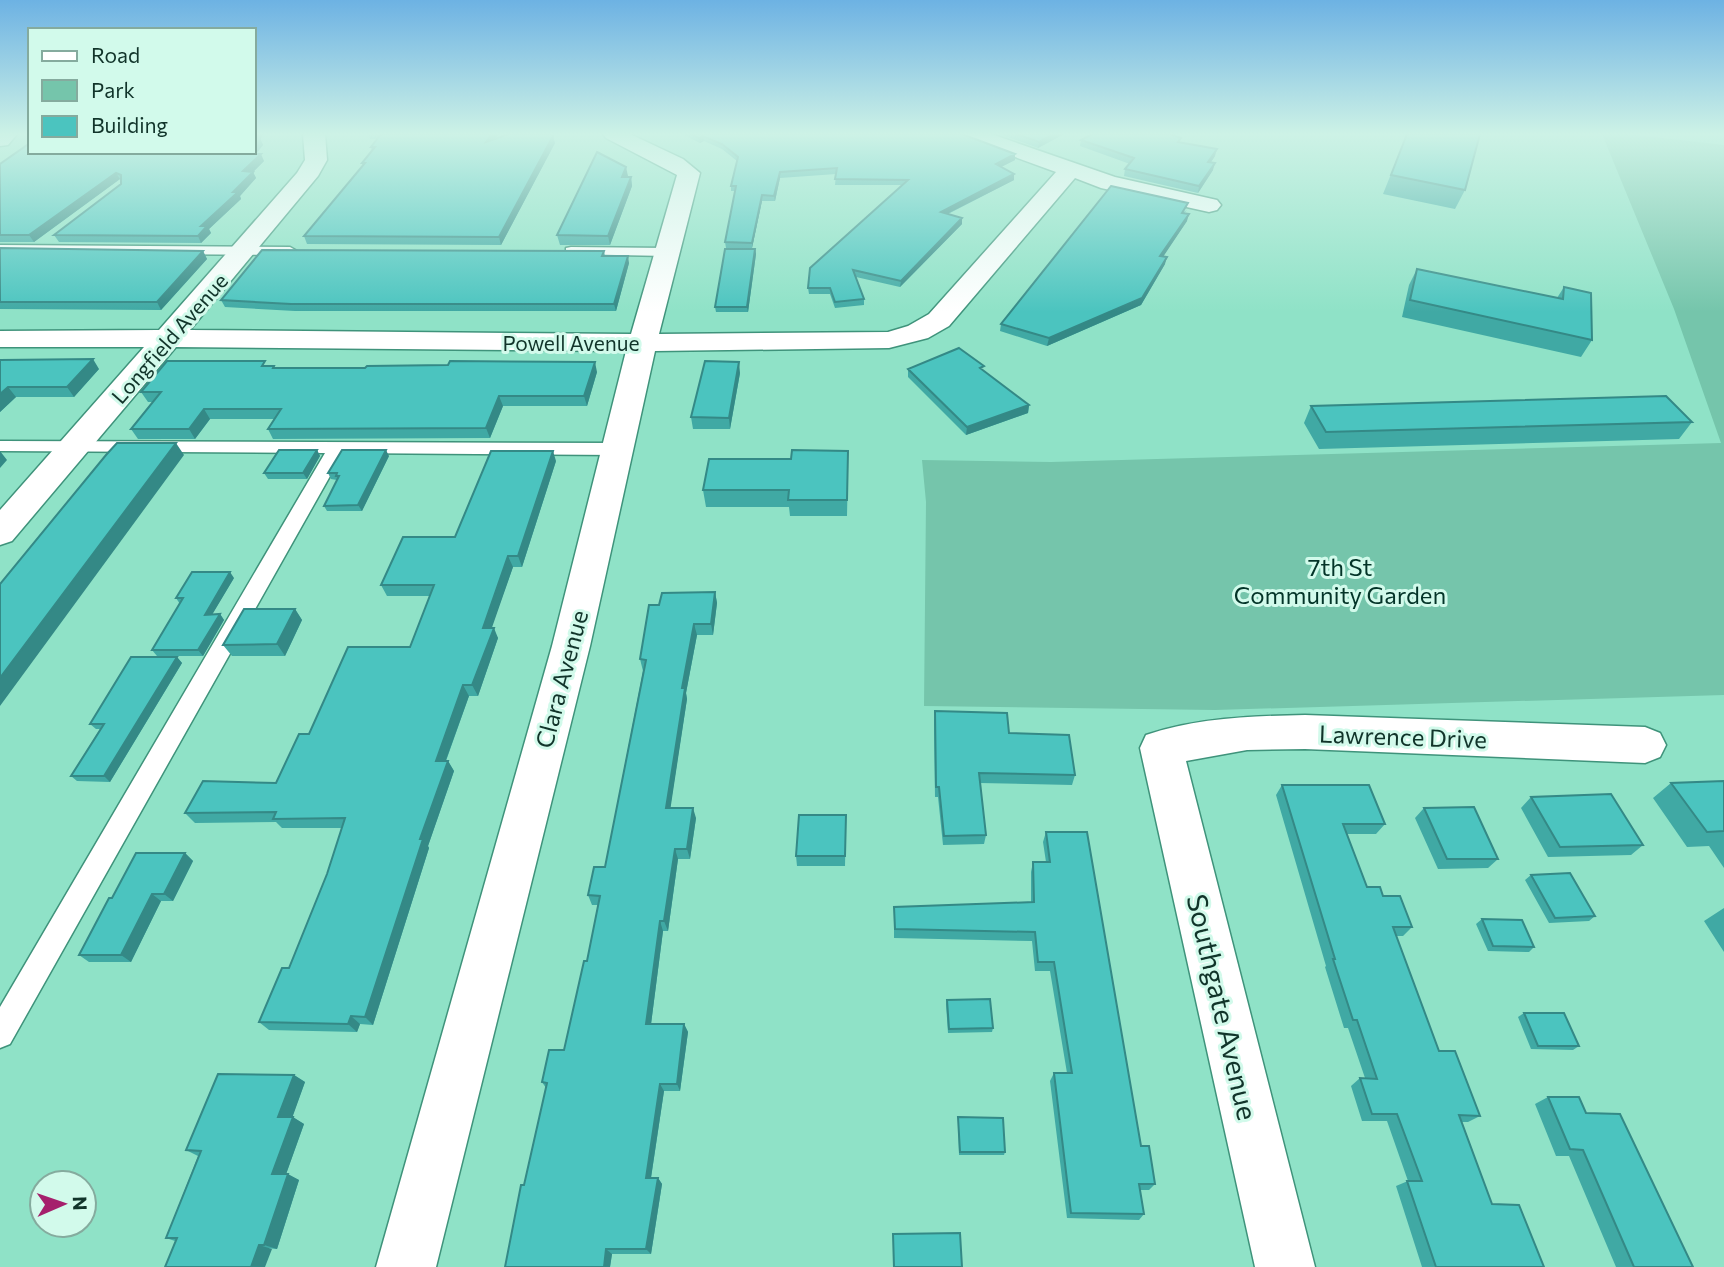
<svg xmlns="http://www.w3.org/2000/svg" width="1724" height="1267" font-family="Commissioner,sans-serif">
  <rect width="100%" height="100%" fill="#8fe2c7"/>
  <path fill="#75c5ab" d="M1602 134H1628L1724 145V695L1215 710 924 706 926 502 922 460 1051 462 1721 443 1674 309Z"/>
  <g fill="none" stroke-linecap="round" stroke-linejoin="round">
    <g stroke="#3f937b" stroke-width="3">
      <path id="service" d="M0 245 290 247 297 251 290 255 0 253Z
        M571 247 667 248 674 252 667 256 566 254V248Z
        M0 441 619 443 628 449 619 455 343 453 10 1044 0 1048V1007L325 453 0 451Z"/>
    </g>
    <g stroke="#3f937b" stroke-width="3">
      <path id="minor" d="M0 134H17L8 145 0 146Z
        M303 134H325L327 160 318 176 190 330 631 334 677 175 606 138 603 134H630L683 159 700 173 659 334 888 332 908 326 929 314 1056 172 963 138 960 134H991L1115 177 1217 200 1221 205 1217 210 1209 212 1101 188 1075 178 949 326 928 338 889 348 655 351 590 646 436 1267H376L552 646 626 351 176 347 12 541 0 545V510L144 347H0V331L159 330 297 173 305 160Z
        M1305 715 1645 727 1660 733 1666 745 1660 757 1645 763 1305 749 1247 750 1186 761 1315 1267H1255L1140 748 1146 735C1196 718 1252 716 1305 715Z"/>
    </g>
    <use href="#service" fill="#fff" fill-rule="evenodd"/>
    <use href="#minor" fill="#fff" fill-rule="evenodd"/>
  </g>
  <path fill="#40a9a4" d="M369 134H499L495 139 555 143 501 245 307 244 304 236 363 166 362 163 372 151 371 147 377 139H370Z
    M682 134H962L1015 160 1001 167 1014 180 948 214 962 218V224L900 287 856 277 864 299V305L835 308 830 294H809L808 288 902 185H835L836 174 780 178 775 201H762L752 248H726L725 242 735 191H731V186L737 161 722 149 704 141 700 143Z
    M1000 134H1064L1038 148Z
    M1407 134 1465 190 1455 209 1383 194Z
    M260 138 263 145 256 154 264 161 253 172 256 178 240 196 241 199 209 229 211 233 201 243 59 242 54 235 121 184V180L120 179 34 242H0V164Z
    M1081 140 1180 142 1215 156 1211 162 1213 170 1198 193 1124 176 1125 169 1130 164 1080 146Z
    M628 176 627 177H631L632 186 610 245H560L557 235Z
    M1187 210 1184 213 1187 221 1163 256 1165 264 1141 305 1047 346 1000 331 1001 324Z
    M0 248 203 251 207 259 161 310 0 309Z
    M755 249 756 254 748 312H716L715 307Z
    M604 251 605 256 629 263 616 311H295L225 307 221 300Z
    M1417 269 1557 298 1564 287 1592 340 1581 357 1402 317 1409 285Z
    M0 360 99 369 74 397H16L0 412Z
    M268 366H274L275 368 597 372 587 406H503L490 438 273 439 268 429 274 419H210L195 439H138L131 429 153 402H148L141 392Z
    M908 369 1029 405 1028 413 966 435 908 377Z
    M740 373 730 429H693L691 417Z
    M1311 406 1692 422 1679 439 1319 449 1304 423Z
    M317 450 320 456 307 479H268L264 473Z
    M389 456 362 511H327L324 506 337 480 331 479 328 473Z
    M556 461 522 567H513L491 628 498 638 478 696H469L446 761H448L454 771 428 846 429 848 373 1025 360 1024 357 1032 269 1030 259 1022 289 968 327 874 342 828H282L276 822 195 823 185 813 276 783 309 734 410 647 430 596H387L381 585 455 537Z
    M848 467 847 516H790L789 507H706L703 490Z
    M234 578 212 614H220L224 620 203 656H157L152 650 180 604 176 598Z
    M715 592 717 603 713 635H697L686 693 687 699 670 808 696 818 690 859H678L668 931H663L651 1024H684L688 1032 680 1091H664L651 1178H658L662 1184 651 1254H612L610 1267H505L546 1088 542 1082 564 1050 587 961 598 905H592L588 895 605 867 643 671 640 659 659 605Z
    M295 609 302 620 285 656H232L223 645Z
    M177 657 182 663 110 782 77 781 71 776 100 729H96L90 724Z
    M935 711 1009 733 1075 775 1072 785 980 783 986 835 984 844 943 845 938 797H935L934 722Z
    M1724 781V868L1709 846 1687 847 1653 798 1671 783Z
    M1282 785 1385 824 1376 834H1347L1367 887 1383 896 1412 927 1403 936H1396L1439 1051 1480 1116 1468 1122H1462L1492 1204 1544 1267H1422L1396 1186 1408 1181 1387 1121H1362L1351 1086 1360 1078H1365L1348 1028H1344L1325 967 1326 966 1276 795Z
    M1531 797 1643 845 1631 855 1548 857 1521 808Z
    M1424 808 1498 859 1488 868 1438 869 1415 818Z
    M846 815 845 866H797L796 856Z
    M1046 832 1141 1146 1155 1184 1149 1190H1140L1144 1214 1139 1220 1067 1218 1050 1081 1054 1073H1067L1050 971H1035L1032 941 894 938V907L1031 902V872L1033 862H1046L1043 842Z
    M185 853 193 861 173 901H161L131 962H89L79 955 112 898Z
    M1531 875 1595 916 1589 921 1549 923 1525 880Z
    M1724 908V952L1704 921Z
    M1482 919 1534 947 1529 952 1488 951 1476 924Z
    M947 1000 993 1028 992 1032 948 1033 946 1004Z
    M1524 1013 1579 1046 1573 1050 1531 1049 1518 1017Z
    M294 1075 305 1082 292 1117 304 1124 286 1174 299 1180 277 1249 175 1241 166 1238 198 1156 186 1150Z
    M1548 1097 1586 1113 1693 1267H1616L1569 1156H1556L1535 1104Z
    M958 1117 1005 1152 1004 1155H959L958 1121Z"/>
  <path fill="#348986" d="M254 134H264L254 145Z
    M492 134H499L488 149 486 142Z
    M1054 134H1064L1038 148 1039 142Z
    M553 136 555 143 501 245 499 237Z
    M703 136 704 141 700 143 699 138Z
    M260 138 263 145 250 161 246 154 248 152H254V146Z
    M1217 149 1215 156 1207 168 1208 162Z
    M261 154 264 161 253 172 256 178 240 196 241 199 209 229 211 233 201 243 198 236 201 226 233 192 243 171Z
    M1015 154V160L995 170 996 164Z
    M1215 163 1213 170 1198 193 1199 186Z
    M626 167 628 176 624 186 622 177Z
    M780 172V178L775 201 774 196Z
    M116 173 120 179 34 242 29 235Z
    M1014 174V180L941 217V212Z
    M631 177 632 186 610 245 608 236Z
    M762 195V201L752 248V243Z
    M1189 214 1187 221 1159 263 1160 256Z
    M962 218V224L900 287 901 281Z
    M755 249 756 254 748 312 747 307Z
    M203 251 207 259 161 310 157 302Z
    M628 256 629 263 616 311 614 304Z
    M1167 257 1165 264 1141 305 1047 346 1049 338Z
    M93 359 99 369 74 397 67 387Z
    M595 362 597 372 587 406 584 396Z
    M739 362 740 373 730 429 729 418Z
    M8 387 16 397 0 412V394Z
    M499 396 503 406 490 438 486 428Z
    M1029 405 1028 413 966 435 967 427Z
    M204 409 210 419 195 439 189 429Z
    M176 443 184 455 0 706V678Z
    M317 450 320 456 307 479 303 473Z
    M386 450 389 456 362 511 358 505Z
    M0 451 7 460 0 468Z
    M553 451 556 461 522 567 518 556Z
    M508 556 513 567 488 639 483 628Z
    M230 572 234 578 209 620 205 615Z
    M715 592 717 603 713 635 711 624Z
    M295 609 302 620 285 656 277 644Z
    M220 614 224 620 203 656 198 650Z
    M694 624 697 635 686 693 687 699 669 818 666 808 682 688Z
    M494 628 498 638 478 696 472 685Z
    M177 657 182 663 110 782 104 776Z
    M463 685 469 696 442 771 436 761Z
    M448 761 454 771 428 846 429 848 373 1025 365 1017 420 839Z
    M693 808 696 818 690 859 687 849Z
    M675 849 678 859 668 931 664 921Z
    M185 853 193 861 173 901 164 894Z
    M152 894 161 901 131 962 121 955Z
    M660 921 663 931 650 1032 646 1024Z
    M351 1016 360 1024 357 1032 348 1024Z
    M684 1024 688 1032 680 1091 677 1084Z
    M294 1075 305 1082 290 1124 278 1117Z
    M660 1084 664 1091 650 1184 646 1178Z
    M293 1117 304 1124 284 1180 272 1174Z
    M288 1174 299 1180 277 1249 264 1245Z
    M658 1178 662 1184 651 1254 646 1249Z
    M259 1245 272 1249 265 1267H251Z
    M606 1249 612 1254 610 1267H604Z"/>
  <path fill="#4bc4bf" stroke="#348986" stroke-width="2" d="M381 134H492L486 142 509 134H550L553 136 499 237 304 236 365 163H362L375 147H371Z
    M692 134H962L1015 154 996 164 1014 174 941 212 962 218 901 281 853 270 864 299 835 302 830 288H808L810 268 908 180 835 179 837 168 780 172 774 196 762 195 752 243 725 242 736 186H731L738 157 722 144 703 136 699 138Z
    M1016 134H1054L1039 142Z
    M1092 134H1170L1181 138 1178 142 1217 149 1208 162 1215 163 1199 186 1125 169 1134 158 1081 140Z
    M1407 134H1480L1465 190 1391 175Z
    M254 138H260L254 146Z
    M30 143V152H248L246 154H261L243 171 253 172 233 192H238L201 226H207L198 236 54 235 121 184V175L116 173 29 235H0V164Z
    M597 152 626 167 622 177H631L608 236 557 235Z
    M1111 186 1188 203 1182 213 1189 214 1160 256 1167 257 1142 298 1049 338 1001 324Z
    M0 248 203 251 157 302H0Z
    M725 249H755L747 307H715Z
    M262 250 604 251 602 256H628L614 304H291L221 300Z
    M1417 269 1563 299 1564 287 1591 293 1592 340 1410 300Z
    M959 348 984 366 980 368 1029 405 967 427 908 369Z
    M93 359 67 387H8L0 394V360Z
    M167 361H265L262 366H274L273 368H365L367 366 448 365 450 361 595 362 584 396H499L486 428 268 429 281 409H204L189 429H131L161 392H141Z
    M705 361 739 362 729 418 691 417Z
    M1666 396 1692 422 1326 432 1311 406Z
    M117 443H176L0 678V584L106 455Z
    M279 450H317L303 473H264Z
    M342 450H386L358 505 324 506 339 476H336L337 473H328Z
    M792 450 848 451 847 500H788L789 490H703L709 459H791Z
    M491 451H553L518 556H508L483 628H494L472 685H463L436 761H448L420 839H423L365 1017 351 1016 348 1024 259 1022 282 968H289L327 874 345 818 273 819 276 812 185 813 203 781 276 783 299 734H309L348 647H410L434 585H381L403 537H455Z
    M192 572H230L205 615 220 614 198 650H152L183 598H176Z
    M715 592 711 624H694L682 688H685L666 808H693L687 849H675L664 921H660L646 1024H684L677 1084H660L646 1178H658L646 1249H606L604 1267H505L521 1185H524L547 1083 542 1082 549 1050H564L584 961H587L600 896 588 895 594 867H605L646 660 640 659 649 605H659L662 593Z
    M244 609H295L277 644 223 645Z
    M131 657H177L104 776H71L104 724H90Z
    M935 711 1007 713 1009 733 1069 735 1075 775 979 773 986 835 944 836 939 787H936Z
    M1724 781V831L1707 832 1671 783Z
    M1282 785H1369L1385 824H1343L1367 887H1380L1383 896H1400L1412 927H1393L1439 1051H1455L1480 1116 1459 1115 1492 1204 1519 1205 1544 1267H1436L1407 1181H1422L1397 1114H1372L1360 1078 1377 1079 1357 1020H1353L1333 959H1335Z
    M1611 794 1643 845 1560 847 1531 797Z
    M1474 807 1498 859H1447L1424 808Z
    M799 815H846L845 856H796Z
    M1046 832H1087L1141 1146H1149L1155 1184H1139L1144 1214 1071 1213 1054 1073H1072L1054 962H1038L1035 932 895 929 894 907 1034 902 1033 862H1050Z
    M136 853H185L164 894H152L121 955H79L109 898H112Z
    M1570 873 1595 916 1555 918 1531 875Z
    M1482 919 1522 920 1534 947 1493 946Z
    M990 999 993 1028 949 1029 947 1000Z
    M1524 1013H1564L1579 1046H1538Z
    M218 1074 294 1075 278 1117H293L272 1174H288L264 1245H259L251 1267H165L177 1238H166L201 1151 186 1150Z
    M1548 1097H1579L1586 1113 1620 1114 1693 1267H1634L1583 1150 1570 1149Z
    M958 1117 1003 1118 1005 1152H960Z
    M960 1233 962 1267H894L893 1234Z"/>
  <linearGradient id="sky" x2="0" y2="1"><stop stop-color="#6db2e3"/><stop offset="0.43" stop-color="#cdf2e6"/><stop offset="1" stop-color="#cdf2e6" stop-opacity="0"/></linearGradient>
  <rect width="1724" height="312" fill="url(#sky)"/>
  <g text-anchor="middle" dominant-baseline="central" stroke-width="6" stroke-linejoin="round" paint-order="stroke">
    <g font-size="21" fill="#11342a" stroke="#d2faeb">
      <text transform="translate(169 338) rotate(-49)">Longfield Avenue</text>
      <text x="571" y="342">Powell Avenue</text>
    </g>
    <g font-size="24" fill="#033428" stroke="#d2faeb">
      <text x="1340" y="566">7th St<tspan x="1340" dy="28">Community Garden</tspan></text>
    </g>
    <g font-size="24" fill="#11342a" stroke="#d2faeb">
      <text transform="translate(561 679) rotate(-75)">Clara Avenue</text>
      <text transform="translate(1403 736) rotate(2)">Lawrence Drive</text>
    </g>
    <g font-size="28" fill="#11342a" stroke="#d2faeb">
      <text transform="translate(1223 1007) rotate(77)">Southgate Avenue</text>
    </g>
  </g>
  <rect x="28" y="28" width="228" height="126" fill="#d2faeb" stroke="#85ab9e" stroke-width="2"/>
  <rect x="42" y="51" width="35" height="10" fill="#ffffff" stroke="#85ab9e" stroke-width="2"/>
  <text x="91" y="63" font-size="21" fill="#11342a">Road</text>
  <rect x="42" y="80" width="35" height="21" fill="#75c5ab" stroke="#85ab9e" stroke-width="2"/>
  <text x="91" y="98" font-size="21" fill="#11342a">Park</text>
  <rect x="42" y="116" width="35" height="21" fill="#4bc4bf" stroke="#85ab9e" stroke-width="2"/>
  <text x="91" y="133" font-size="21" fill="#11342a">Building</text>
  <g transform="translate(63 1204) rotate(88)"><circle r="33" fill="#d2faeb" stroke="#85ab9e" stroke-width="2"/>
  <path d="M0-5L12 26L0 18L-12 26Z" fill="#a5206c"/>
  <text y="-10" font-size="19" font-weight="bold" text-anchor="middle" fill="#11342a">N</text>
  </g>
</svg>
